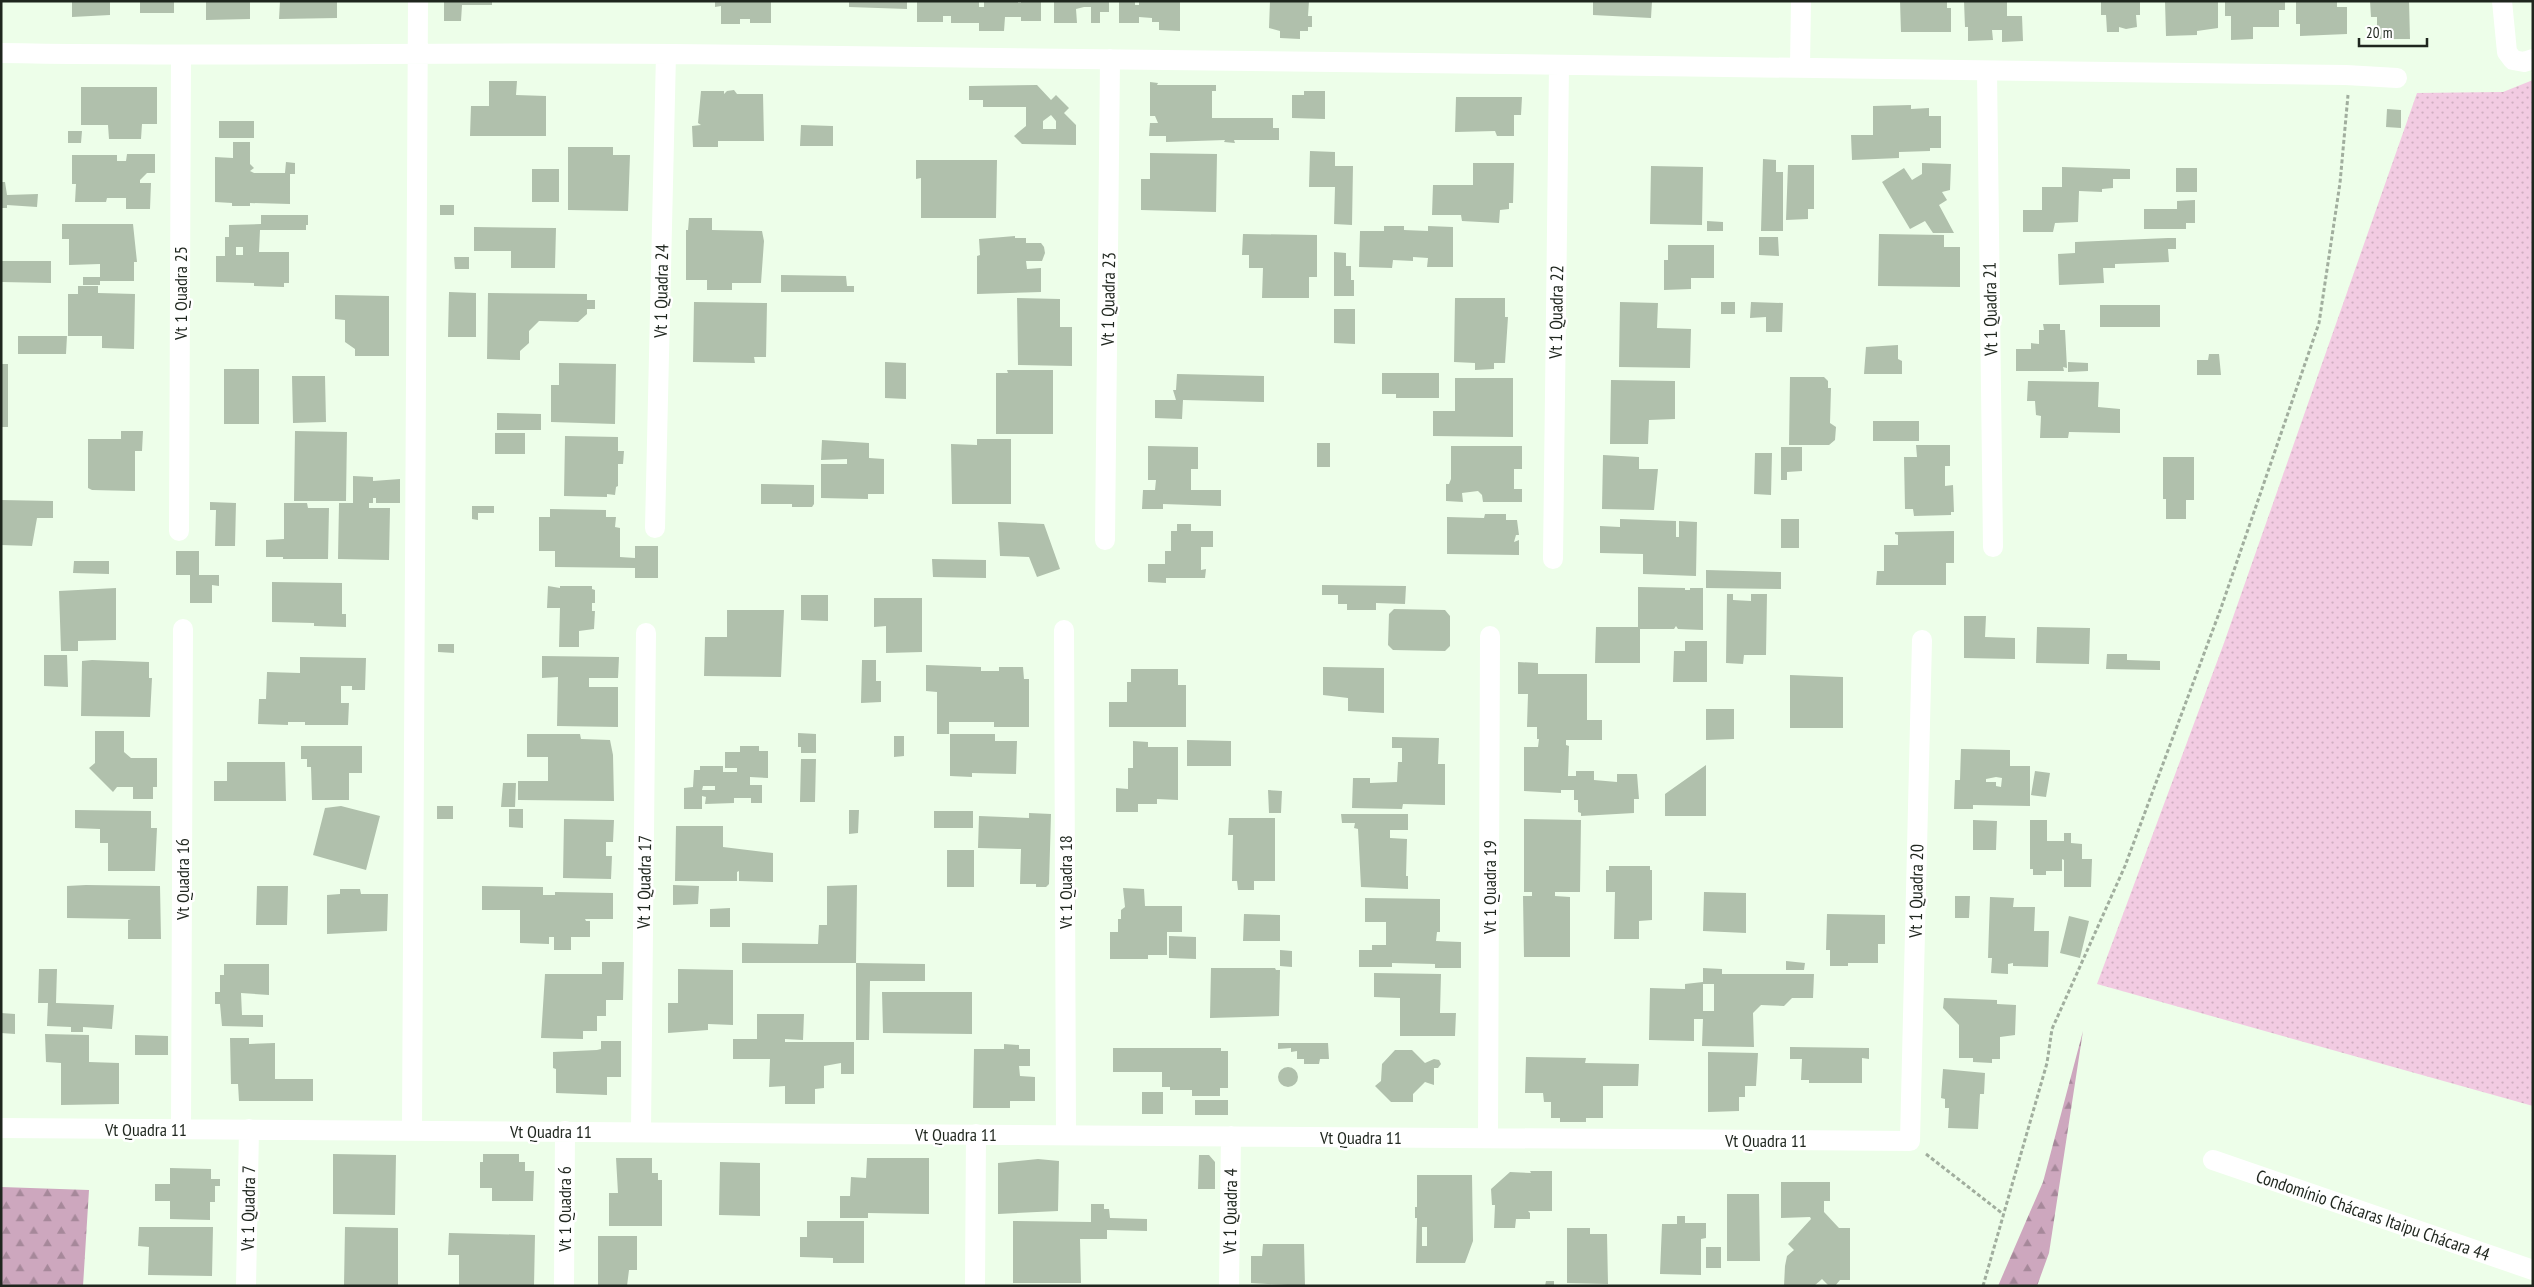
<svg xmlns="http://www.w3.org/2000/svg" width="2534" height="1287" font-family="'PT Sans Narrow',sans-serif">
  <defs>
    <pattern id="grass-dots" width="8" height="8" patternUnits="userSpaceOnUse" patternTransform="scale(1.25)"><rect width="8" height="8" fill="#f2cbe2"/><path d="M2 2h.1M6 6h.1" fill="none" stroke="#cfaec1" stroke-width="1.8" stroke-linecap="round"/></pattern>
    <pattern id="forest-firs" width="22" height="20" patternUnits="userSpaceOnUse" patternTransform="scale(1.25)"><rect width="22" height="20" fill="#cda7be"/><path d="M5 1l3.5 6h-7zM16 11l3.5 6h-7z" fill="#a6889a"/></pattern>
  </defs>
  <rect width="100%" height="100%" fill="#edfee9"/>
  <path fill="url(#grass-dots)" d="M2533 80V1106L2097 984 2224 643 2417 93 2503 92Z"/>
  <path fill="url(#forest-firs)" d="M2083 1031 2049 1253 2037 1286H1998L2043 1182Z
    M1 1187 89 1190 83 1286H1Z"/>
  <path fill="#b0c0ac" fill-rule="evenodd" d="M72 1H110V15L72 17Z
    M140 1H174V13H140Z
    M206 1H250V19L206 20Z
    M280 1H337V18L279 19Z
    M444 1H492V5H462L461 21H444Z
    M715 1H771V23H750V19H740V24H721V6L715 7Z
    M849 1H907V9L849 7Z
    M917 1H979V7H984V1H1018V3H1021V1H1041V21H1021V17H1005L1004 31H979V23H951V16H943V22H917Z
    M1054 1H1109V12H1100V23H1091V7H1084L1076 9 1077 23H1054Z
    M1119 1H1135V5H1139V1H1180V31L1159 30V22H1152V18L1139 17V23H1119Z
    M1270 1H1309L1308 16H1312V27H1308V31H1300V39L1280 38V31L1269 28Z
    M1593 1H1652L1651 18 1593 15Z
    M1900 1H1947V8H1951V32H1901Z
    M1964 1H2007V16H2022L2023 41 2002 42V30H1992L1993 40 1968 41V27H1965Z
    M2101 1H2140V15H2136L2137 27 2126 29 2119 27V32H2107L2106 15H2101Z
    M2165 1H2218V28L2197 31V35L2166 36Z
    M2225 1H2285V10H2279V27H2253V39L2231 40V16H2225Z
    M2296 1H2337V7H2347V34L2300 36V24H2296Z
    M2370 1H2409L2410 39H2377V17H2371Z
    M489 81H517L516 95 546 96V136H470L471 106H489Z
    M1150 82 1158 83 1157 85H1216V91H1212V118H1273V128H1279V140H1234L1235 143 1224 142 1225 140 1166 142V136H1149L1150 123H1158L1155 116H1150Z
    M1037 85 1051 100 1056 95 1069 108 1064 113 1076 125V145L1022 144 1014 136 1026 126V107H983V100H969V86ZM1051 115 1056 121V129H1043V121Z
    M81 87H157V124H142L141 139H109L108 125H81Z
    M734 90 737 94H763L764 141H718V147H693L692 126 701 125 698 123 701 91H724V94L727 91Z
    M1304 91H1325V119L1292 118V95H1304Z
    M1456 97H1522L1521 115H1514V136H1497L1495 131 1455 132Z
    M1911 105V109L1929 108V116H1941V148H1930V151L1899 152V158L1852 160 1851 135H1873V106Z
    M2387 109 2401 110V128L2386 127Z
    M219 121H254V138H219Z
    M801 125 833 126V146H800Z
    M68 131H82L81 143H68Z
    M233 142H250V164L254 168 250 171 254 173H285L286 162 295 163V174H290V204L250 203V206H232V203L215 202V157L233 158Z
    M568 147H613V155H630L628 211 568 210Z
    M1310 151 1335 152V166H1353L1352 225 1334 224 1335 187H1309Z
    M1150 153 1217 154 1216 212 1141 210V179H1150Z
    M127 154H155V173H147L140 180V183H151L150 209H126V198H107L106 202H75L76 184H72V155H117V161H126Z
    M1763 159 1776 160V172H1783V231H1761Z
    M916 160H997L996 218H921V178L916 179Z
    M1473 163H1514L1513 203H1509V209L1500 210 1499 223 1462 221 1461 215H1432L1433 185H1473Z
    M1922 163 1951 164 1950 190 1942 192 1947 200 1939 205 1954 233H1933L1925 221 1910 229 1882 182 1904 168 1912 180 1922 174Z
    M1788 165H1814V209H1808V219L1786 220Z
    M1651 166 1703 167 1702 225 1650 224Z
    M2062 167 2130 169V179H2113V188L2102 189V192L2079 191 2078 222 2055 223 2053 232H2023V210H2042V187H2062Z
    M2176 168H2197V192H2176Z
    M532 169H559V202H532Z
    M1 182H5L7 195 38 194 37 207 7 205V208H1Z
    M2195 200V223H2186V229H2144V209H2177V201Z
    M440 205H454V215H440Z
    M261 215H308V225H306V230H260L259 252H289V283H284V287L254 286V283L216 282V256H225V237H229V225L261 224ZM236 247H243V255H236Z
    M689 218H712V230L762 231 764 241 761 283H732V290H707V280H686V230H688Z
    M1707 221 1723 222V231H1707Z
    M62 224H133L137 262H134V281H100V285H83V277H100V264L69 265V239H62Z
    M1384 226H1404V230L1428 231V226L1453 227V267H1427L1428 258 1413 257V261L1393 260 1392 268 1359 267 1360 231H1384Z
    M474 227 556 228 555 268H511V251H474Z
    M1243 234 1317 235V277H1309V298H1262L1263 268H1249V255H1242Z
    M1879 234 1944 235V247H1960V287L1878 286Z
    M1015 236V238H1026V243H1041L1044 247 1045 253 1042 261H1026L1027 269 1041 268V292L977 294V256L980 255 979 239Z
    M1759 237H1778L1779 256 1759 255Z
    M2168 238H2176V249H2168L2169 262 2115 264V268H2103L2104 283 2059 285 2058 254 2075 253V242Z
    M1668 245H1714V278H1691V289L1664 290V260H1668Z
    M1334 252 1346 253V266H1351V280H1354V296H1334Z
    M454 257H469V269H455Z
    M1 261H51V283L1 282Z
    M781 275 846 276 847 286H854V292H781Z
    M78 286H98V293L135 294 134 349 102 348V336H68V294H78Z
    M449 292 476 293V337H448Z
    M488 293 587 294V300H595V309H587V314L578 322 539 321 529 331V343L520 351V360L487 359Z
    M335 295 389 296V356H355V349L345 342V320L335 319Z
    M1017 298 1060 299V327H1072V366L1018 365Z
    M1455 298H1505V317H1508L1505 363H1494V369L1475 370V363L1454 362Z
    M694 302 767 303 766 357H754L755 363 693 362Z
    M1620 302 1658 303 1657 328 1691 329 1690 368 1619 367Z
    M1721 302H1735V314H1721Z
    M1751 302 1783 303 1782 332H1766V317L1750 318Z
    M2100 305H2160V327H2100Z
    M1334 309H1355V344L1334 343Z
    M2043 324H2060V330H2065L2067 368 2063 367 2064 371H2016V349H2031V343L2039 344V330H2044Z
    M18 336H67L66 354H18Z
    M1898 345V359L1902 361V374H1864L1866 347Z
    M2209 354H2219L2221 375H2197V360H2208Z
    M885 362 906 363V399L885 398Z
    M2068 362 2088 363V371L2068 372Z
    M559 363 616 364 615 424 551 422V385H559Z
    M1 364H8V427H1Z
    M224 369H259V424H224Z
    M1007 370H1053V434H996V373H1008Z
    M1382 373H1439V398H1396V394H1382Z
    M1177 374 1264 376V402L1183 400 1182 419 1155 418V400H1176L1173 390H1176Z
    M292 376H325L326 422 293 423Z
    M1790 377H1824L1828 381V388H1831L1830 423 1836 427 1835 440 1829 445H1789Z
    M1455 378H1513V437L1433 436V411H1455Z
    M1611 380 1675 381V419L1649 420 1648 444H1610Z
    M2028 381 2099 382 2098 407 2120 409V433L2069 432 2068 438H2040L2041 416 2036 415 2035 401H2027Z
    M497 413 541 414V430H497Z
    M1873 421H1919V441H1873Z
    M121 431H143L142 451H135V491L92 490 88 488V439H121Z
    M295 431 347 432 346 501H294Z
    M495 433H525V454H495Z
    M565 436 618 437V451H624L623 464H618V486L616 487 615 495 607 494V497L564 496Z
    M977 439H1011V504H952L951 444 977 445Z
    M822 440 869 443V458L884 459V494H868V499L821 498V464H847V459L821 460Z
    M1317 443H1330V467H1317Z
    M1916 445H1950V466H1945V486L1953 485 1954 512H1951V515L1914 516 1913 509H1905L1904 457H1917Z
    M1148 446 1198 447V469H1191V490H1221V506L1163 504V509H1142L1143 490H1155L1156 480H1148Z
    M1451 446H1522V469H1514V489H1522V502H1483L1482 495 1478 491 1462 493 1463 502 1446 501V484H1449L1451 479Z
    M1781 447H1802V471L1787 472V480H1781Z
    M1755 453H1772L1771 495 1754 494Z
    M1603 455 1639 457V469H1658L1654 510 1602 509Z
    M2163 457H2194V500H2186V519H2166V499H2163Z
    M353 476 373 477V481L400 479V503H376V498H373V503H369V508H390L389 560 338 559 339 503H353Z
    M761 484 814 485V504L812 507H792V504H761Z
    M1 500 53 501V518H37L32 546 1 545Z
    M210 502 236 503 235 546H215L216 510H210Z
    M284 503H307L308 508H329L328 559H283V557H266V540L284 539Z
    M472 506H494V513H478V520L472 519Z
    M550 509 606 510V517H616L615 527 620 528V557L635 558V546H658V578H635V568L555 567V551H539V517H550Z
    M1485 514H1506V520H1517L1519 535H1516L1514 542 1519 540V555L1447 554V517L1484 518Z
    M1620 519 1676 521V537H1679V521L1697 522 1696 576 1643 574V554L1600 553V526L1620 527Z
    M1781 519H1799V548H1781Z
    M998 522 1044 524 1060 569 1037 577 1029 557 1000 556Z
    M1177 524H1191V531H1213V547H1201V570L1206 569 1205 578H1166V583L1148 582V564H1165V551H1171V531H1177Z
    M1954 531V563H1946V585H1876L1877 571H1884V545H1898V535L1895 534V532Z
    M176 551H199V575H219V586L212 585V603H190V575H176Z
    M932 559 986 560V578L933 577Z
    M74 561H109V574L73 573Z
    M1706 570 1781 572V589L1706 588Z
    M272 582 342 583V614H346V627L314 626V623L272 622Z
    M1322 585 1406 586 1405 604 1376 603V610H1347V604H1338V595H1322Z
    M548 586 560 588V586H592V589L595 590V603H592V611H595L594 629 579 631V647H559L560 608H547Z
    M1638 587 1685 588V590H1690V588H1703V630L1678 629 1676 626 1674 629H1640V663H1595L1596 627H1638Z
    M116 588V640L78 641V651H61L59 591Z
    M1727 594H1733V600L1751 601V594H1767L1766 655H1744L1743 664 1726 663Z
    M801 595H828V621L801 620Z
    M874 598H922V652L886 653V626L874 627Z
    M1394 609 1445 610 1450 616V646L1445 651 1393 650 1388 645 1389 614Z
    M727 610H784L781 677 704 676 705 637H727Z
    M1964 616H1986L1985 637 2015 638V659L1964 658Z
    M2037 627 2090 628 2089 664 2036 663Z
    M1685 641H1707V682H1673L1674 651H1685Z
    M438 644H454V653L438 652Z
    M2107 654H2127V660L2160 661V670L2106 669Z
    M44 655H67L68 687 44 686Z
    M542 656 619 657 618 678H589V687H618V727L557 726 558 677 542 678Z
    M300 657 366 658 365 690H352V686H341V703H349L348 725H305V722H288V725L258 724 259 699H266L267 672 300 673Z
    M92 660 149 662V678H152L150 717 81 716 82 661Z
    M862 660H876V681H881V702L861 703Z
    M1518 662 1538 663V674H1587V720H1602V740H1566V745L1569 746 1568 776H1576V771H1594V780L1617 782V774H1637L1639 799H1634V813L1581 816V813L1578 812V800H1574V790H1561V793L1524 791V747H1538L1539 739H1537V727H1527L1528 694H1518Z
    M926 665 981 667V671H999V667H1023L1024 679H1029V727H994V722H949V734H937V692L926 691Z
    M1323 667 1384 668V713L1348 711V698L1323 695Z
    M1131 669H1178V685H1186V727H1109V702H1127V682H1131Z
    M1790 675 1843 677V728H1790Z
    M1706 709H1734V739L1706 740Z
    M95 731H124V752L131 758H157V787H153V799H133V787H117L113 792 89 768 95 763Z
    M798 733 816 734V753H801V747H798Z
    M527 734H580L581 739 610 740 613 755 614 801 518 800V781H548V757H527Z
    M950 734H995V741H1017L1016 774 972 773V777L950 776Z
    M894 736H904V756L894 757Z
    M1392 737 1439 738 1438 764H1445V805L1403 804 1402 809 1352 808 1353 778H1370V783L1397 782 1398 762H1402V748H1392Z
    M1187 740 1231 741V766H1187Z
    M1133 741 1148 742V747H1178V800L1157 799V804H1138V812H1116V788L1128 789V768H1133Z
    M301 746H362V773H349V800H312L311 767H307V759H301Z
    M740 746H759V751H768V778L750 777V785H762V803H751V798H734V803L705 804 706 797 702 796V809H684V788L693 787 694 770H700V766H723V772H737V768H725V752H740ZM703 786H715V790H702Z
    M1961 749 2010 750V766H2030V806L1973 805V809H1954L1955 780H1960ZM1996 777 2002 778 2001 787 1996 786V782H1986V779Z
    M801 759H816L815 802H800Z
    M227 762H285L286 801H214V781H227Z
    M1706 765V816H1665V794Z
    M2035 771 2050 773 2046 797 2031 795Z
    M503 783H516L515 807H501Z
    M1268 790 1282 791 1281 813H1269Z
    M341 806 380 816 366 870 313 855 325 808Z
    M437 806H453V819H437Z
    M509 809H523V828L509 827Z
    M75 810 151 811V828H157L155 871H108V843H100V829L75 828Z
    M849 810H859L858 833 849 834Z
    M934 811H973V828H934Z
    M1029 813 1051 814 1049 884 1046 887H1036V884H1020L1021 849 978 848 979 816 1029 818Z
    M1341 814H1408V830H1390V838L1407 839 1406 876H1408V889L1361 887 1358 829 1354 828 1355 823H1342Z
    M1229 818H1275V881H1254V890H1238L1237 881H1232L1233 835H1228Z
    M564 819 614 820 613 842H606V856H612L611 879 563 878Z
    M1524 819 1581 820 1580 892H1555V896L1570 897V957H1524L1523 896H1532V892H1524Z
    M1973 820 1997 821 1996 850H1973Z
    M2030 820H2047V841H2064V833H2071V843L2082 844V859H2092L2091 887H2064V860L2062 859V871H2046V875H2033V869H2030Z
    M676 826H723V847L773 853V882L739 881V871L737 872V881H675Z
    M947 850H974V887H947Z
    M1609 866H1650V870H1652V920L1639 921V939H1614L1615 892H1606V870H1609Z
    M86 885 160 886 161 939H128V920L131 919 67 918V886Z
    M673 885 699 886 698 904 673 905Z
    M857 885 856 963 925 964V981H870L869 1040H856V963H742V943L818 944 819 925H827V886Z
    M257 886H288L287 925H256Z
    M482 886 543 887V895H555V892L613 893V919H585L586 921H590V937H571V950H554V937H549V944L520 943V910H482Z
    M1123 888 1144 889 1145 906H1182V932H1167V955H1148V959H1110V932H1118V919H1121V910L1125 907Z
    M340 889H360L361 894H388L387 931 327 934V895L340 894Z
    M1704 892 1746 893V933L1703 931Z
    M1955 896H1970L1969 918H1955Z
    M1990 897 2014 898 2013 907H2035L2034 931H2049L2048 967 2013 966V963L2008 964V974L1991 973 1992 958H1988Z
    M1365 898 1440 899V932H1437L1436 941 1461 942V968H1435V964L1392 963V967H1359V950H1372V945H1386V922H1365Z
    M730 908V927H710V909Z
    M1244 914 1280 915V941H1243Z
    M1827 914 1885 915V944H1878V963H1848V966H1830V950H1826Z
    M2069 916 2089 921 2080 958 2060 953Z
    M1169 936 1196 937V959L1169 958Z
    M1280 950 1292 951V967L1280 966Z
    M1786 961 1805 963 1804 970H1786Z
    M602 962H624L623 1000H606V1016H597V1031H583V1039L541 1038 545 974H602Z
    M224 964H269V995L241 993 242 1015H263V1027L222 1026 220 1004H215V992H220V975H224Z
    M1211 968H1275L1276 970H1280L1279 1016 1210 1018Z
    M1703 968 1722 969V974H1814L1813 998H1792L1784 1006 1761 1005 1753 1013 1754 1047 1702 1046 1703 1019H1694V1041L1649 1040 1650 988 1685 989V984L1703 982ZM1703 984H1714V1011H1703Z
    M39 969H57L56 1003 114 1005 112 1029 83 1027V1032H71V1027L47 1026 48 1003H38Z
    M678 969 733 970V1025L708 1024V1030L668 1033V1003H678Z
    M1374 973 1441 974 1440 1013H1456L1455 1036H1400V998L1374 997Z
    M882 992H972V1034L883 1033Z
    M1944 998 1997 1000V1004L2016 1005 2015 1035 2000 1037V1059H1992V1063L1973 1062V1058H1959V1025L1943 1008Z
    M1 1013 15 1014V1034L1 1033Z
    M757 1014H804L803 1040 785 1039V1042H854V1074H841V1063L824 1066V1088L815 1089V1104H785V1086L769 1087 770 1059H733V1039H757Z
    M45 1034 89 1035V1062L119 1063V1104L61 1105V1063L46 1062Z
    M135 1035 168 1036V1055H135Z
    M230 1038H249V1044L275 1043V1079H313V1101H239L238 1084H231Z
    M601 1041H621V1077H607V1095L556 1093V1069L553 1068V1052L597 1050 601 1049Z
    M1278 1043H1328L1329 1059H1320L1319 1064H1304V1059H1297V1051L1291 1052V1048L1278 1049Z
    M1004 1044 1019 1045V1049H1030V1066H1019L1020 1076 1035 1077V1101H1010V1108H973L974 1049H1004Z
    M1790 1047 1869 1048V1059L1862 1058V1083H1809V1080H1801L1802 1059H1790Z
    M1113 1048H1221V1051H1228V1088H1220V1096H1192V1090H1170V1087H1162V1072H1113Z
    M1395 1050H1412L1425 1063 1434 1059 1439 1060 1441 1064 1438 1068H1434V1085L1425 1082 1413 1094V1102H1391L1375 1086 1381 1081 1382 1064Z
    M1708 1052 1758 1053 1756 1086H1745V1097H1739V1111L1708 1112Z
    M1526 1057 1586 1058 1585 1063 1639 1064 1638 1086H1603V1118H1586V1122H1560V1118H1551V1102H1544L1543 1093H1525Z
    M1278 1077a10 10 0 1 1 20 0a10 10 0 1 1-20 0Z
    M1943 1069 1985 1073 1984 1094H1980L1978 1129 1948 1128 1949 1108H1945V1099L1941 1098Z
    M1142 1092H1163V1114H1142Z
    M1195 1100H1228V1115H1195Z
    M333 1154 396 1155 395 1215 333 1214Z
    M483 1154H519V1162H525V1171H534L533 1201H492V1188H480V1162H483Z
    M1199 1155H1209L1215 1162V1189H1198Z
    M616 1158H652V1173H658V1180H662V1226H609V1193H618Z
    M867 1158H929V1214L868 1213V1218H840V1196H850L851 1177 866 1178Z
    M1038 1159 1059 1161 1058 1211 998 1214V1163Z
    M720 1162 760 1163V1216L719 1215Z
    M170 1168 211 1169V1179H220V1186H215V1202H210V1220L170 1219V1201H155V1184H170Z
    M1530 1171H1552V1211H1528L1530 1213V1219H1516L1515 1228H1494L1495 1205H1492L1491 1189 1510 1172 1531 1173Z
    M1417 1175H1472L1473 1241 1465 1263H1416L1417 1218H1415V1207H1417ZM1422 1227H1427V1246H1422Z
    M1781 1182H1830V1201H1824V1212L1839 1228H1850V1280H1840L1835 1286 1828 1285 1822 1279 1814 1286H1784L1785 1266 1787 1256 1794 1250 1788 1244 1811 1219 1810 1217 1781 1218Z
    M1727 1194H1759L1760 1261H1727Z
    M1091 1204H1104V1209H1109L1110 1218 1147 1219V1231L1107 1230V1239H1080L1081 1283H1013V1221L1091 1222Z
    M1677 1216H1685V1223H1706V1238L1701 1239V1275L1660 1274 1662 1224H1677Z
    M807 1221H864V1263H833V1258L800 1257V1237H807Z
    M139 1227H213L212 1276 148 1275 149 1247 138 1246Z
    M345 1227 398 1228V1286H344Z
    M1567 1228H1590V1234H1607L1608 1284 1567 1283Z
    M449 1233 535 1235 534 1286H459V1255H448Z
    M598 1236H637V1270H629L627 1286H598Z
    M1263 1244H1304L1305 1286 1251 1283V1256H1262Z
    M1706 1247H1721V1268H1706Z
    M1546 1281H1554V1286H1545Z"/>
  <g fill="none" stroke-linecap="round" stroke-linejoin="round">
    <path stroke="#a1ae9e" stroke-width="3" stroke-dasharray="4 2.5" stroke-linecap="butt" d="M1926 1154 2003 1214
      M1983 1286 2047 1063 2052 1029 2125 866 2221 608 2319 323 2340 183 2348 95"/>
    <path stroke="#fff" stroke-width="20" d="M2502 1 2507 52 2513 60 2524 62 2533 59
      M1 53C225 57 449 52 673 54 1231 58 1788 70 2346 75L2397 78
      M1800 66 1801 1
      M1987 71 1993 547
      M655 528 666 54
      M179 531 181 56
      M1105 540 1110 59
      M1553 559 1559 66
      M1064 630 1066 1135
      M1 1128 1910 1141 1922 640
      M181 1129 183 629
      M412 1130 418 1
      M641 1132 646 633
      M1488 1138 1490 636
      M2213 1160 2533 1270
      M246 1286 249 1129
      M564 1286 565 1131
      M975 1286 976 1134
      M1229 1286 1231 1136"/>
  </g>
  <g text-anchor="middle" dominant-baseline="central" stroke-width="5" stroke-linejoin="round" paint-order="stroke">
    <g font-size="18" fill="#1f261e" stroke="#fff">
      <text transform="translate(661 291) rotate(-89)">Vt 1 Quadra 24</text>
      <text transform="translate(180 293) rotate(-90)">Vt 1 Quadra 25</text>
      <text transform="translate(1108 299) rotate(-89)">Vt 1 Quadra 23</text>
      <text transform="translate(1990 309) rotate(-91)">Vt 1 Quadra 21</text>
      <text transform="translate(1556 312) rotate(-89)">Vt 1 Quadra 22</text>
      <text transform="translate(182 879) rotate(-90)">Vt Quadra 16</text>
      <text transform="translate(644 882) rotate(-89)">Vt 1 Quadra 17</text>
      <text transform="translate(1065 882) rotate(-90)">Vt 1 Quadra 18</text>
      <text transform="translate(1489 887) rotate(-90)">Vt 1 Quadra 19</text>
      <text transform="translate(1916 891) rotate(-89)">Vt 1 Quadra 20</text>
      <text x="146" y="1129">Vt Quadra 11</text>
      <text x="551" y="1131">Vt Quadra 11</text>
      <text x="956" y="1134">Vt Quadra 11</text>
      <text x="1361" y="1137">Vt Quadra 11</text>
      <text x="1766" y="1140">Vt Quadra 11</text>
      <text transform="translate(248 1208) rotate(-89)">Vt 1 Quadra 7</text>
      <text transform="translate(564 1209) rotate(-90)">Vt 1 Quadra 6</text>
      <text transform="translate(1230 1211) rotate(-89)">Vt 1 Quadra 4</text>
      <text transform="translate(2373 1215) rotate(19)">Condomínio Chácaras Itaipu Chácara 44</text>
    </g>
  </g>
  <rect width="2534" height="1287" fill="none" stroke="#1f261e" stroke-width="5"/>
  <path d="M2359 38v8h68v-8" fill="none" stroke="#1f261e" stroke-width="2.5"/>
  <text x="2366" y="38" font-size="15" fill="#1f261e" stroke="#ffffff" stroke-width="4" paint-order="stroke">20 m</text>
</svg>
